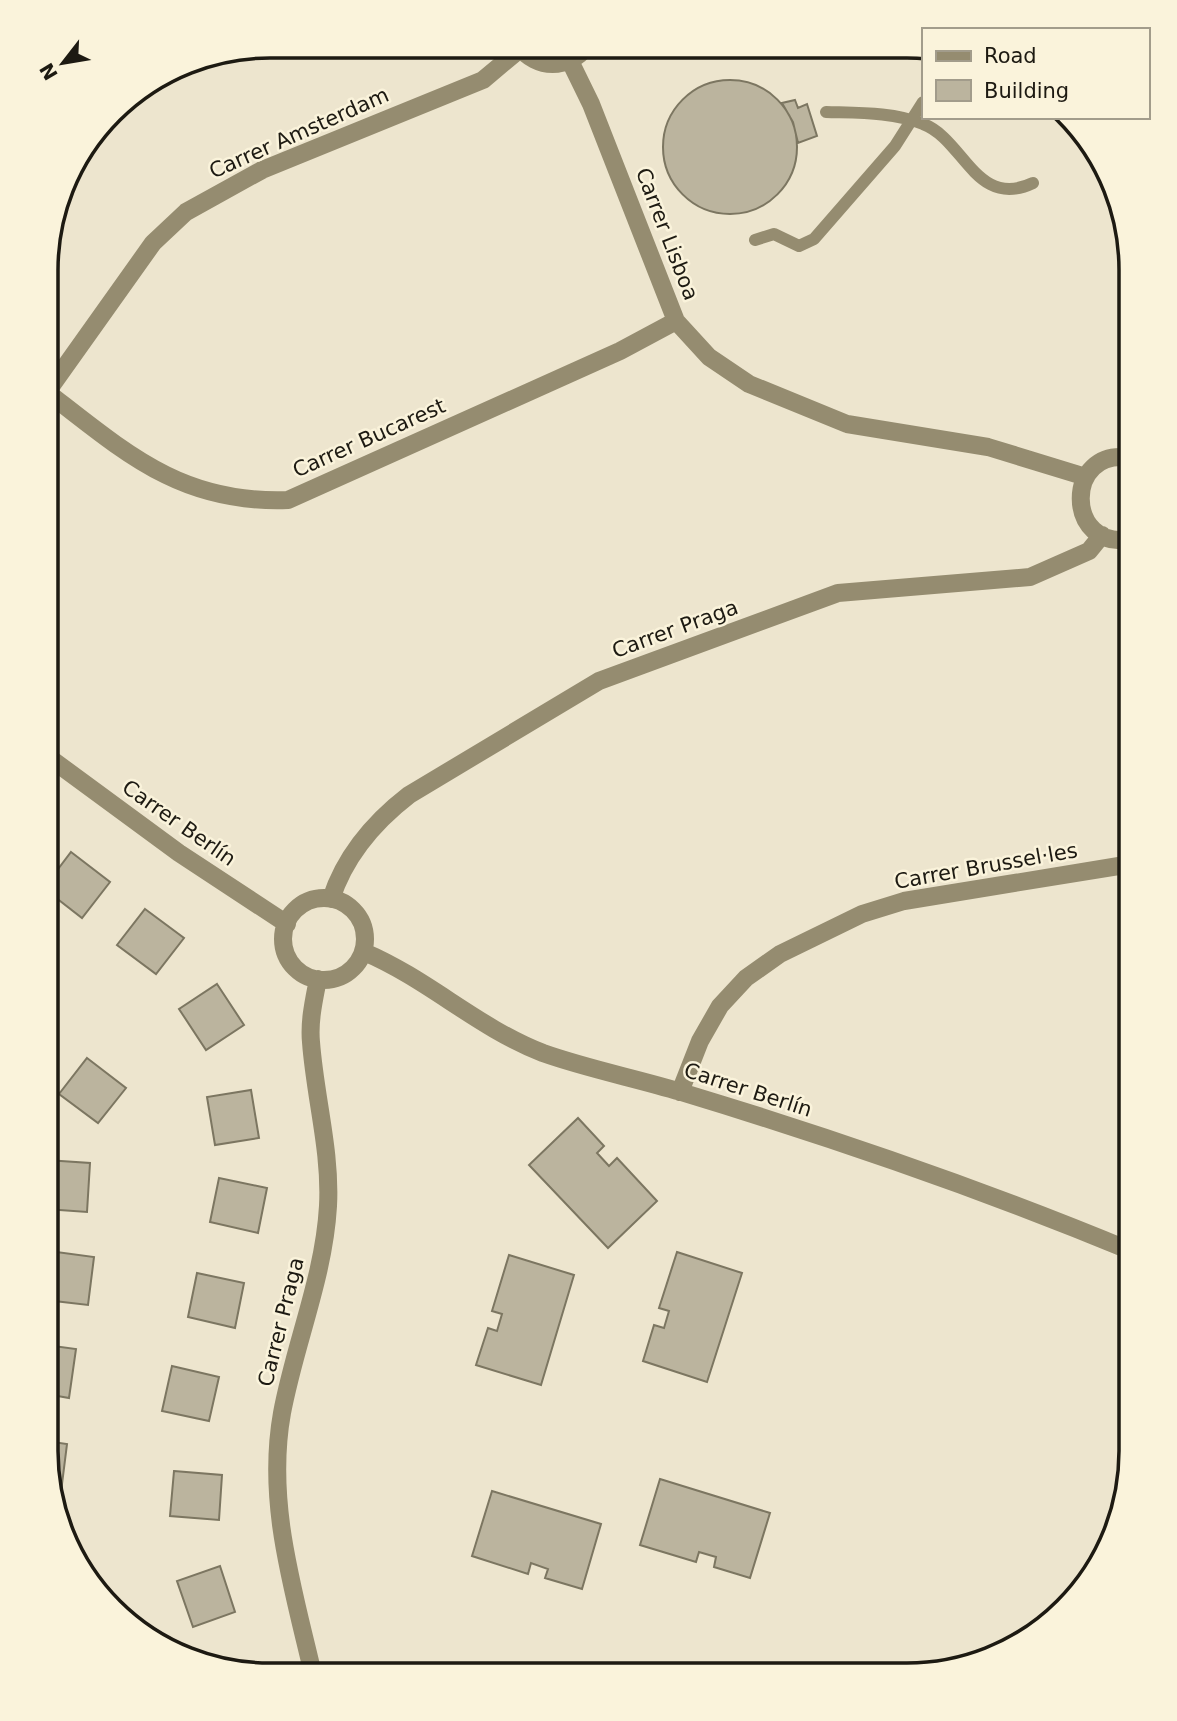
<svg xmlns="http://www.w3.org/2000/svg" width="1177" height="1721" font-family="'DejaVu Sans',sans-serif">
  <rect width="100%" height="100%" fill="#ede5ce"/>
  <path fill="#bbb49e" stroke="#7c7661" stroke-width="2" d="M663 147a67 67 0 1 1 134 0a67 67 0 1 1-134 0Z
    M795 100 798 108 807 104 817 136 798 143 793 122 782 103Z
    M71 852 110 882 82 918 46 890V885Z
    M145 909 184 938 156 974 117 945Z
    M217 984 244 1025 206 1050 179 1009Z
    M87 1058 126 1088 98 1123 59 1094Z
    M251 1090 259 1138 215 1145 207 1097Z
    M578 1118 604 1146 597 1153 609 1166 617 1158 657 1201 608 1248 529 1165Z
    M46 1160 90 1163 87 1212 46 1209Z
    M219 1178 267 1188 258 1233 210 1222Z
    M49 1251 94 1257 88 1305 46 1300Z
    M677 1252 742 1273 707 1382 643 1361 654 1325 664 1328 669 1311 659 1308Z
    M509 1255 574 1275 541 1385 476 1365 488 1328 497 1331 502 1314 492 1311Z
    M197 1273 244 1283 235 1328 188 1317Z
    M46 1345 76 1349 69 1398 46 1394Z
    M172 1366 219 1377 209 1421 162 1411Z
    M46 1441 67 1444 61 1492 55 1491Z
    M174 1471 222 1475 219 1520 170 1516Z
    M660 1479 770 1513 750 1578 714 1567 716 1557 699 1552 696 1562 640 1545Z
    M492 1491 601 1524 582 1589 545 1578 548 1569 531 1563 528 1574 472 1556Z
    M220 1566 235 1612 193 1627 177 1581Z"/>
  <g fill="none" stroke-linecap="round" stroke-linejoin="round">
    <path stroke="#958c70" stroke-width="12" d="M826 112C859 113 893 112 923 124 964 139 976 210 1033 183
      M755 240 774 234 799 246 814 239 895 146 923 102"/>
    <path stroke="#958c70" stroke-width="18" d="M519 46C536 70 569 70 587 46
      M570 61 591 104 676 321 709 357 749 384 847 424 988 447 1086 477
      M47 392C127 454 182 504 288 500L620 351 676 321
      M47 392 153 243 186 212 262 170 483 80 520 49
      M1131 539C1065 552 1063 446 1131 458
      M47 756 179 853 287 924
      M283 939a41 41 0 1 1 82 0a41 41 0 1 1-82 0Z
      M331 899C345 856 374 822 409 795L599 681 838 593 1030 577 1089 551 1102 535
      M364 952C428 979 478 1028 543 1053 588 1069 635 1078 681 1092 833 1138 984 1190 1131 1251
      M680 1092 700 1041 720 1006 746 978 780 954 862 914 904 901 1131 864
      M313 1674C293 1588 266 1502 282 1413 295 1343 324 1277 328 1206 331 1151 315 1097 311 1042 309 1021 314 1000 318 979"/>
  </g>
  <g text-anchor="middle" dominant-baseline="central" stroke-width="5" stroke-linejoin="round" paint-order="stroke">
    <g font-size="21" fill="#1d1a12" stroke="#faf3db">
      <text transform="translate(299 133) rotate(-24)">Carrer Amsterdam</text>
      <text transform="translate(667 234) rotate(69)">Carrer Lisboa</text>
      <text transform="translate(369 438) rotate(-24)">Carrer Bucarest</text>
      <text transform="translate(675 629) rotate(-20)">Carrer Praga</text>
      <text transform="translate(179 823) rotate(35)">Carrer Berlín</text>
      <text transform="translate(986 866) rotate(-10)">Carrer Brussel·les</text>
      <text transform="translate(748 1090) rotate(18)">Carrer Berlín</text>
      <text transform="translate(281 1322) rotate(-76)">Carrer Praga</text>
    </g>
  </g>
  <path d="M0 0H1177V1721H0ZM270 58H907A212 212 0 0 1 1119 270V1451A212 212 0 0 1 907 1663H270A212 212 0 0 1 58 1451V270A212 212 0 0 1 270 58Z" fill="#faf3db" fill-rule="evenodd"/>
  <path fill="none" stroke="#1d1a12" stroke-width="3.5" d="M270 58H907A212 212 0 0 1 1119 270V1451A212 212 0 0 1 907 1663H270A212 212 0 0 1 58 1451V270A212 212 0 0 1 270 58Z"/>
  <rect x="922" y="28" width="228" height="91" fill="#faf3db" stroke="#a29c8b" stroke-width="2"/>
  <rect x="936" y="51" width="35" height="10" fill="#958c70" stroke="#a29c8b" stroke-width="2"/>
  <text x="984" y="63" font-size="21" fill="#1d1a12">Road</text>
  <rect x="936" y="80" width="35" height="21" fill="#bbb49e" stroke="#a29c8b" stroke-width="2"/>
  <text x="984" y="98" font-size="21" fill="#1d1a12">Building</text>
  <g transform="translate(63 63) rotate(239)" stroke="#faf3db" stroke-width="5" paint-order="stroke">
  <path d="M0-5L12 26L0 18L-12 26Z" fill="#1d1a12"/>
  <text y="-10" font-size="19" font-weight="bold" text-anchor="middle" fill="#1d1a12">N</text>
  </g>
</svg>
